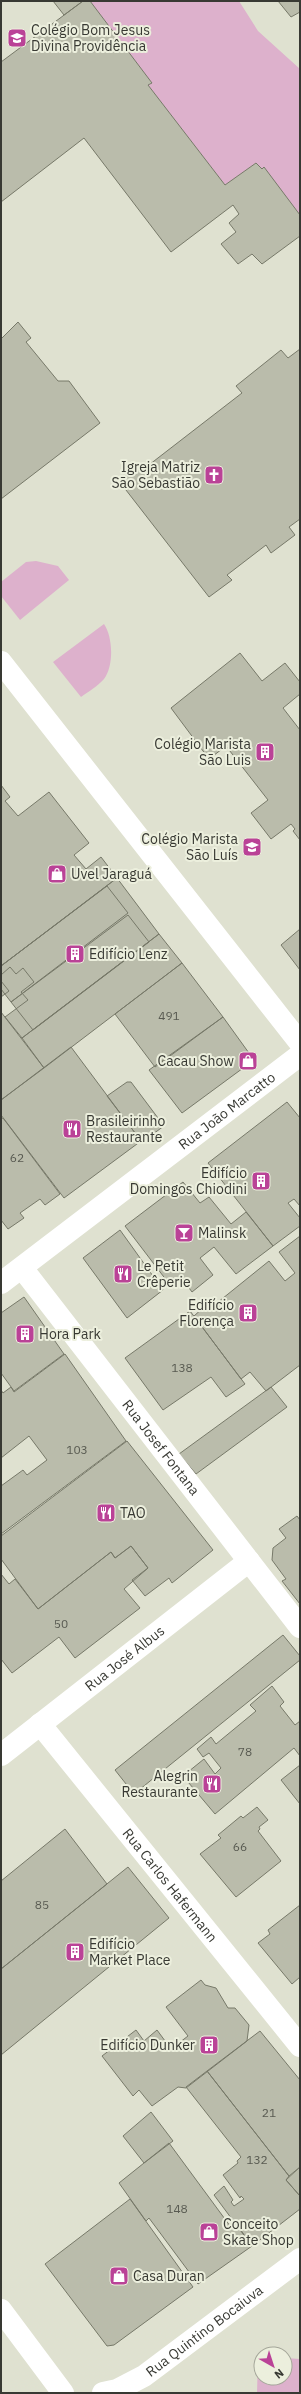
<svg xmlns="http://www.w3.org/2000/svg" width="301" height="2394" font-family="'IBM Plex Sans',sans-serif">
  <rect width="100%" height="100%" fill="#dfe1d0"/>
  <path fill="#ddb1cc" d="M90 1H239L258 31 300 69V215L264 168 262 169 256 163 225 185 148 85 151 82Z
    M36 561 58 566 69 580 20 620 1 596V582L26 562Z
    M104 624C113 637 114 666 104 679 98 686 88 692 81 697L53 662Z
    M258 2357H261V2378H285V2358L300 2359V2393H257Z"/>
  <path fill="#babcab" stroke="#777969" d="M53 1H83L64 15Z
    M83 1H90L152 83 148 85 225 185 256 163 262 169 264 167 300 215V236L262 264 252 254 238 264 221 244 236 232 229 223 239 214 233 205 171 252 84 138 1 202V62Z
    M278 1H300V12L291 17Z
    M18 322 31 338 26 342 58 381H69L100 423 1 499V339Z
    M300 349V519L289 527 295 535 271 553 266 545 227 575 232 580 209 597 119 481 142 463 145 468 242 393 236 386 281 350 288 358Z
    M240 653 262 681 285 663 300 682V694L283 708 300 730V840L293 831 295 829 291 824 271 839 251 813 268 800 226 746 209 759 171 708Z
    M1 785 10 797 5 801 18 816 49 792 89 843 74 855 86 869 101 857 117 878 1 966Z
    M117 878 159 934 22 1038 5 1017 28 1000 21 992 34 982 23 968 16 974 10 967 1 975V966Z
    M107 886 128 913 11 1002 1 989V966Z
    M128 915 149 942 33 1030 11 1002Z
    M300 929V970L281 945Z
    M159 934 182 963 44 1068 22 1038Z
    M182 963 223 1017 155 1067 115 1014Z
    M1 981 9 991 1 997Z
    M1 1012 44 1068 1 1100Z
    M223 1017 254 1060 182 1113 149 1070Z
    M71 1047 141 1141 64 1198 1 1115V1100Z
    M127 1082H131L164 1126 142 1142 107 1096Z
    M287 1102 300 1118V1206L294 1199 288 1203 300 1218V1226L273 1246 208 1163Z
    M3 1118 60 1194 45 1205 40 1199 20 1213 24 1218 8 1229 1 1220V1119Z
    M183 1182 200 1203 209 1197 231 1224 246 1212 273 1246 236 1274 214 1247 200 1258 213 1275 192 1292 181 1277 170 1285 125 1226Z
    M120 1230 163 1290 127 1318 83 1258Z
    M300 1236V1365L266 1391 250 1372 241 1379 194 1316 204 1307 207 1311 269 1261 285 1281 295 1273 279 1252Z
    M24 1297 64 1354 14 1391 1 1373V1313Z
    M190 1311 245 1384 226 1397 211 1377 163 1410 125 1358Z
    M65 1354 126 1441 1 1534V1486L23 1470 27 1475 47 1460 29 1436 1 1458V1390L3 1393 11 1387 14 1392Z
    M271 1387 287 1407 196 1474 179 1454Z
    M127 1441 213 1550 172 1583 169 1578 145 1596 132 1580 148 1568 131 1546 115 1558 111 1552 38 1609 1 1559V1536Z
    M297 1516 300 1520V1604L282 1581 286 1579 272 1560 273 1548 286 1538 279 1529Z
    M131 1546 148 1568 124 1589 140 1608 75 1658 59 1637 12 1673 1 1659V1574L9 1584 15 1579 38 1609 111 1552 115 1558Z
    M283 1635 300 1656V1660L134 1794 115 1770Z
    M272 1686 284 1702 280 1706 295 1725 300 1721V1756L294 1748 215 1814 183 1776 204 1759 215 1774 221 1768 209 1753 203 1757 197 1749 211 1737 216 1744 256 1711 250 1705Z
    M300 1765V1804L281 1780Z
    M257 1807 268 1820 259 1827 260 1829 258 1831 281 1861 236 1897 200 1854 221 1838 218 1835 241 1816 243 1818Z
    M65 1829 107 1884 1 1969V1881Z
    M128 1867 169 1918 1 2055V1969Z
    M300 1905V1977L292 1984 258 1943 270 1934 268 1930Z
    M201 1980 205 1985 216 1988 228 2008H235L249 2025 247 2041 186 2088 178 2087 152 2106 139 2090 133 2096 102 2056 136 2030 144 2041 157 2030 171 2049 188 2036 166 2007Z
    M260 2031 300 2080V2167L289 2176 207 2071Z
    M207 2071 289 2176 286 2180 300 2196V2209L252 2246 214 2195 224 2186 233 2200 231 2202 234 2206 244 2199 241 2196 240 2198 223 2175 238 2163 237 2161 241 2157 186 2087Z
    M151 2112 173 2141 144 2163 123 2136Z
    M169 2143 233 2230 238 2226 252 2246 198 2284 149 2218 146 2221 119 2183Z
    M300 2167V2196L286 2180Z
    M130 2199 193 2287 114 2345 107 2346 45 2264Z"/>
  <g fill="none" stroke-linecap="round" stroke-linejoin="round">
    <g stroke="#fff" stroke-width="22">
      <path id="s1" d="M22 1268 300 1627"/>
      <path id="s2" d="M1 1283 300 1055"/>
      <path id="s3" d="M40 1724 300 2046"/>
      <path id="s4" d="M1 1755 249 1561"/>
    </g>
    <path stroke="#fff" stroke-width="22" id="s5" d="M103 2393 117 2390 144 2376 300 2259"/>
    <path stroke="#fff" stroke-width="22" d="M1 662 300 1043
      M1 2310 63 2393"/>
  </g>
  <defs>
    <g id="school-square" transform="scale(1)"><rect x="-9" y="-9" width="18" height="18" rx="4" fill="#ba4297" stroke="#ecefdd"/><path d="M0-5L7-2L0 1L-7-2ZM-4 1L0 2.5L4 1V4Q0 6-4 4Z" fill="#fff"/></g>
    <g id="church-square" transform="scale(1)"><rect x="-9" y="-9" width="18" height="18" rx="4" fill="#ba4297" stroke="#ecefdd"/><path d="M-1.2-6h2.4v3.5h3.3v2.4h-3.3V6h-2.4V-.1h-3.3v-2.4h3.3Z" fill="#fff"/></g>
    <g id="building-square" transform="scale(1)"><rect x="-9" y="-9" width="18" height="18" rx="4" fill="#ba4297" stroke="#ecefdd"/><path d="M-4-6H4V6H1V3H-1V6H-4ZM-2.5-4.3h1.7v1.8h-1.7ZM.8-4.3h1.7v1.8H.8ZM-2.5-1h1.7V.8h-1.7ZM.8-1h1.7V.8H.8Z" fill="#fff"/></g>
    <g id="shop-square" transform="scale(1)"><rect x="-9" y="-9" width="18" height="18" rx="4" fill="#ba4297" stroke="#ecefdd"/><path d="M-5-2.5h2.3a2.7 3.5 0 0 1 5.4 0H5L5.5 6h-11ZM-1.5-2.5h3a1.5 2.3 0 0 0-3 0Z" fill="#fff"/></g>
    <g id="restaurant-square" transform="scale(1)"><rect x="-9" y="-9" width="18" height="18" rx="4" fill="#ba4297" stroke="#ecefdd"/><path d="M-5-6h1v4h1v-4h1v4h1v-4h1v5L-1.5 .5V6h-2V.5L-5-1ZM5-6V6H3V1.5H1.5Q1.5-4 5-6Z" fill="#fff"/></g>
    <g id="bar-square" transform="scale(1)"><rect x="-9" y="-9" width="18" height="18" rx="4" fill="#ba4297" stroke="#ecefdd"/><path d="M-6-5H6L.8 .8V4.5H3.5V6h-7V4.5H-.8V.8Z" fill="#fff"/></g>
  </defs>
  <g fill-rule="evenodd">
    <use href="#school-square" x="17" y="38"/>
    <use href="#church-square" x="214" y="475"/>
    <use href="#building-square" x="265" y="752"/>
    <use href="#school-square" x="252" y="847"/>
    <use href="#shop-square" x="57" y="874"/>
    <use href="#building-square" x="75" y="954"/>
    <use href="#shop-square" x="248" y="1061"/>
    <use href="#restaurant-square" x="72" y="1129"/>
    <use href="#building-square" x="261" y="1181"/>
    <use href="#bar-square" x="184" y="1233"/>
    <use href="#restaurant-square" x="123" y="1274"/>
    <use href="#building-square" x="248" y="1313"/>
    <use href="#building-square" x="25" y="1334"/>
    <use href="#restaurant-square" x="106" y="1513"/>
    <use href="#restaurant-square" x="212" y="1784"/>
    <use href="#building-square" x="75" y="1952"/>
    <use href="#building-square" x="209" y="2045"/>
    <use href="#shop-square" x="209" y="2232"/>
    <use href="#shop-square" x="119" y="2276"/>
  </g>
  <g text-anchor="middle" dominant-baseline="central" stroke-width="4" stroke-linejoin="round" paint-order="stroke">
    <g font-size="12" fill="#585a51">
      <text x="169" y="1015">491</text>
      <text x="17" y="1157">62</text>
      <text x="182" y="1367">138</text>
      <text x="77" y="1449">103</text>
      <text x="61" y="1623">50</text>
      <text x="245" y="1751">78</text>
      <text x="240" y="1846">66</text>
      <text x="42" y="1904">85</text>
      <text x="269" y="2112">21</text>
      <text x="257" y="2159">132</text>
      <text x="177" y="2208">148</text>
    </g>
    <g font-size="14" fill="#383933" stroke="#ecefdd" text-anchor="start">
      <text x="31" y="30">Colégio Bom Jesus<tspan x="31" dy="16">Divina Providência</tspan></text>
      <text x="200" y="467" text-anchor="end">Igreja Matriz<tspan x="200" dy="16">São Sebastião</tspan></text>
      <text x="251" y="744" text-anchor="end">Colégio Marista<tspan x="251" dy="16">São Luis</tspan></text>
      <text x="238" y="839" text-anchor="end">Colégio Marista<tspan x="238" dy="16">São Luís</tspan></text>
      <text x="71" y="874">Uvel Jaraguá</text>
      <text x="89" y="954">Edifício Lenz</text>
      <text x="234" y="1061" text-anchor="end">Cacau Show</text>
      <text x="86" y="1121">Brasileirinho<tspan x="86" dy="16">Restaurante</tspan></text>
      <text x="247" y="1173" text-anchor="end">Edifício<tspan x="247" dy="16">Domingos Chiodini</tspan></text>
      <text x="198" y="1233">Malinsk</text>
      <text x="137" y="1266">Le Petit<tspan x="137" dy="16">Crêperie</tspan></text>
      <text x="234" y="1305" text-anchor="end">Edifício<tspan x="234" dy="16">Florença</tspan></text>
      <text x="39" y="1334">Hora Park</text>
      <text x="120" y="1513">TAO</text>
      <text x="198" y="1776" text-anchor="end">Alegrin<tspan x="198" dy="16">Restaurante</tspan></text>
      <text x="89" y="1944">Edifício<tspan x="89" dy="16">Market Place</tspan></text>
      <text x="195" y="2045" text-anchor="end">Edifício Dunker</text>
      <text x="223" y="2224">Conceito<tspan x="223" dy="16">Skate Shop</tspan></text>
      <text x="133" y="2276">Casa Duran</text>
    </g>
    <g font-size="14" fill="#383933" stroke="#ecefdd">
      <text stroke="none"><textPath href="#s2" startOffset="284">Rua João Marcatto</textPath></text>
      <text stroke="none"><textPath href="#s1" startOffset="227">Rua Josef Fontana</textPath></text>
      <text stroke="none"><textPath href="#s4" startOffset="157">Rua José Albus</textPath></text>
      <text stroke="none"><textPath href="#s3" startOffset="207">Rua Carlos Hafermann</textPath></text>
      <text stroke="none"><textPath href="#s5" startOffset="120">Rua Quintino Bocaiuva</textPath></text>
    </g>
  </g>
  <rect width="301" height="2394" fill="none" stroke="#383933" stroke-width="4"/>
  <g transform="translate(273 2366) rotate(141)"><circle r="19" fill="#ecefdd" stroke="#a4a699"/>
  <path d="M0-3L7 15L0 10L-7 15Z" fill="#ba4297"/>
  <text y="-6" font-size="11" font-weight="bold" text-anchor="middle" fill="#383933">N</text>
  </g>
</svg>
